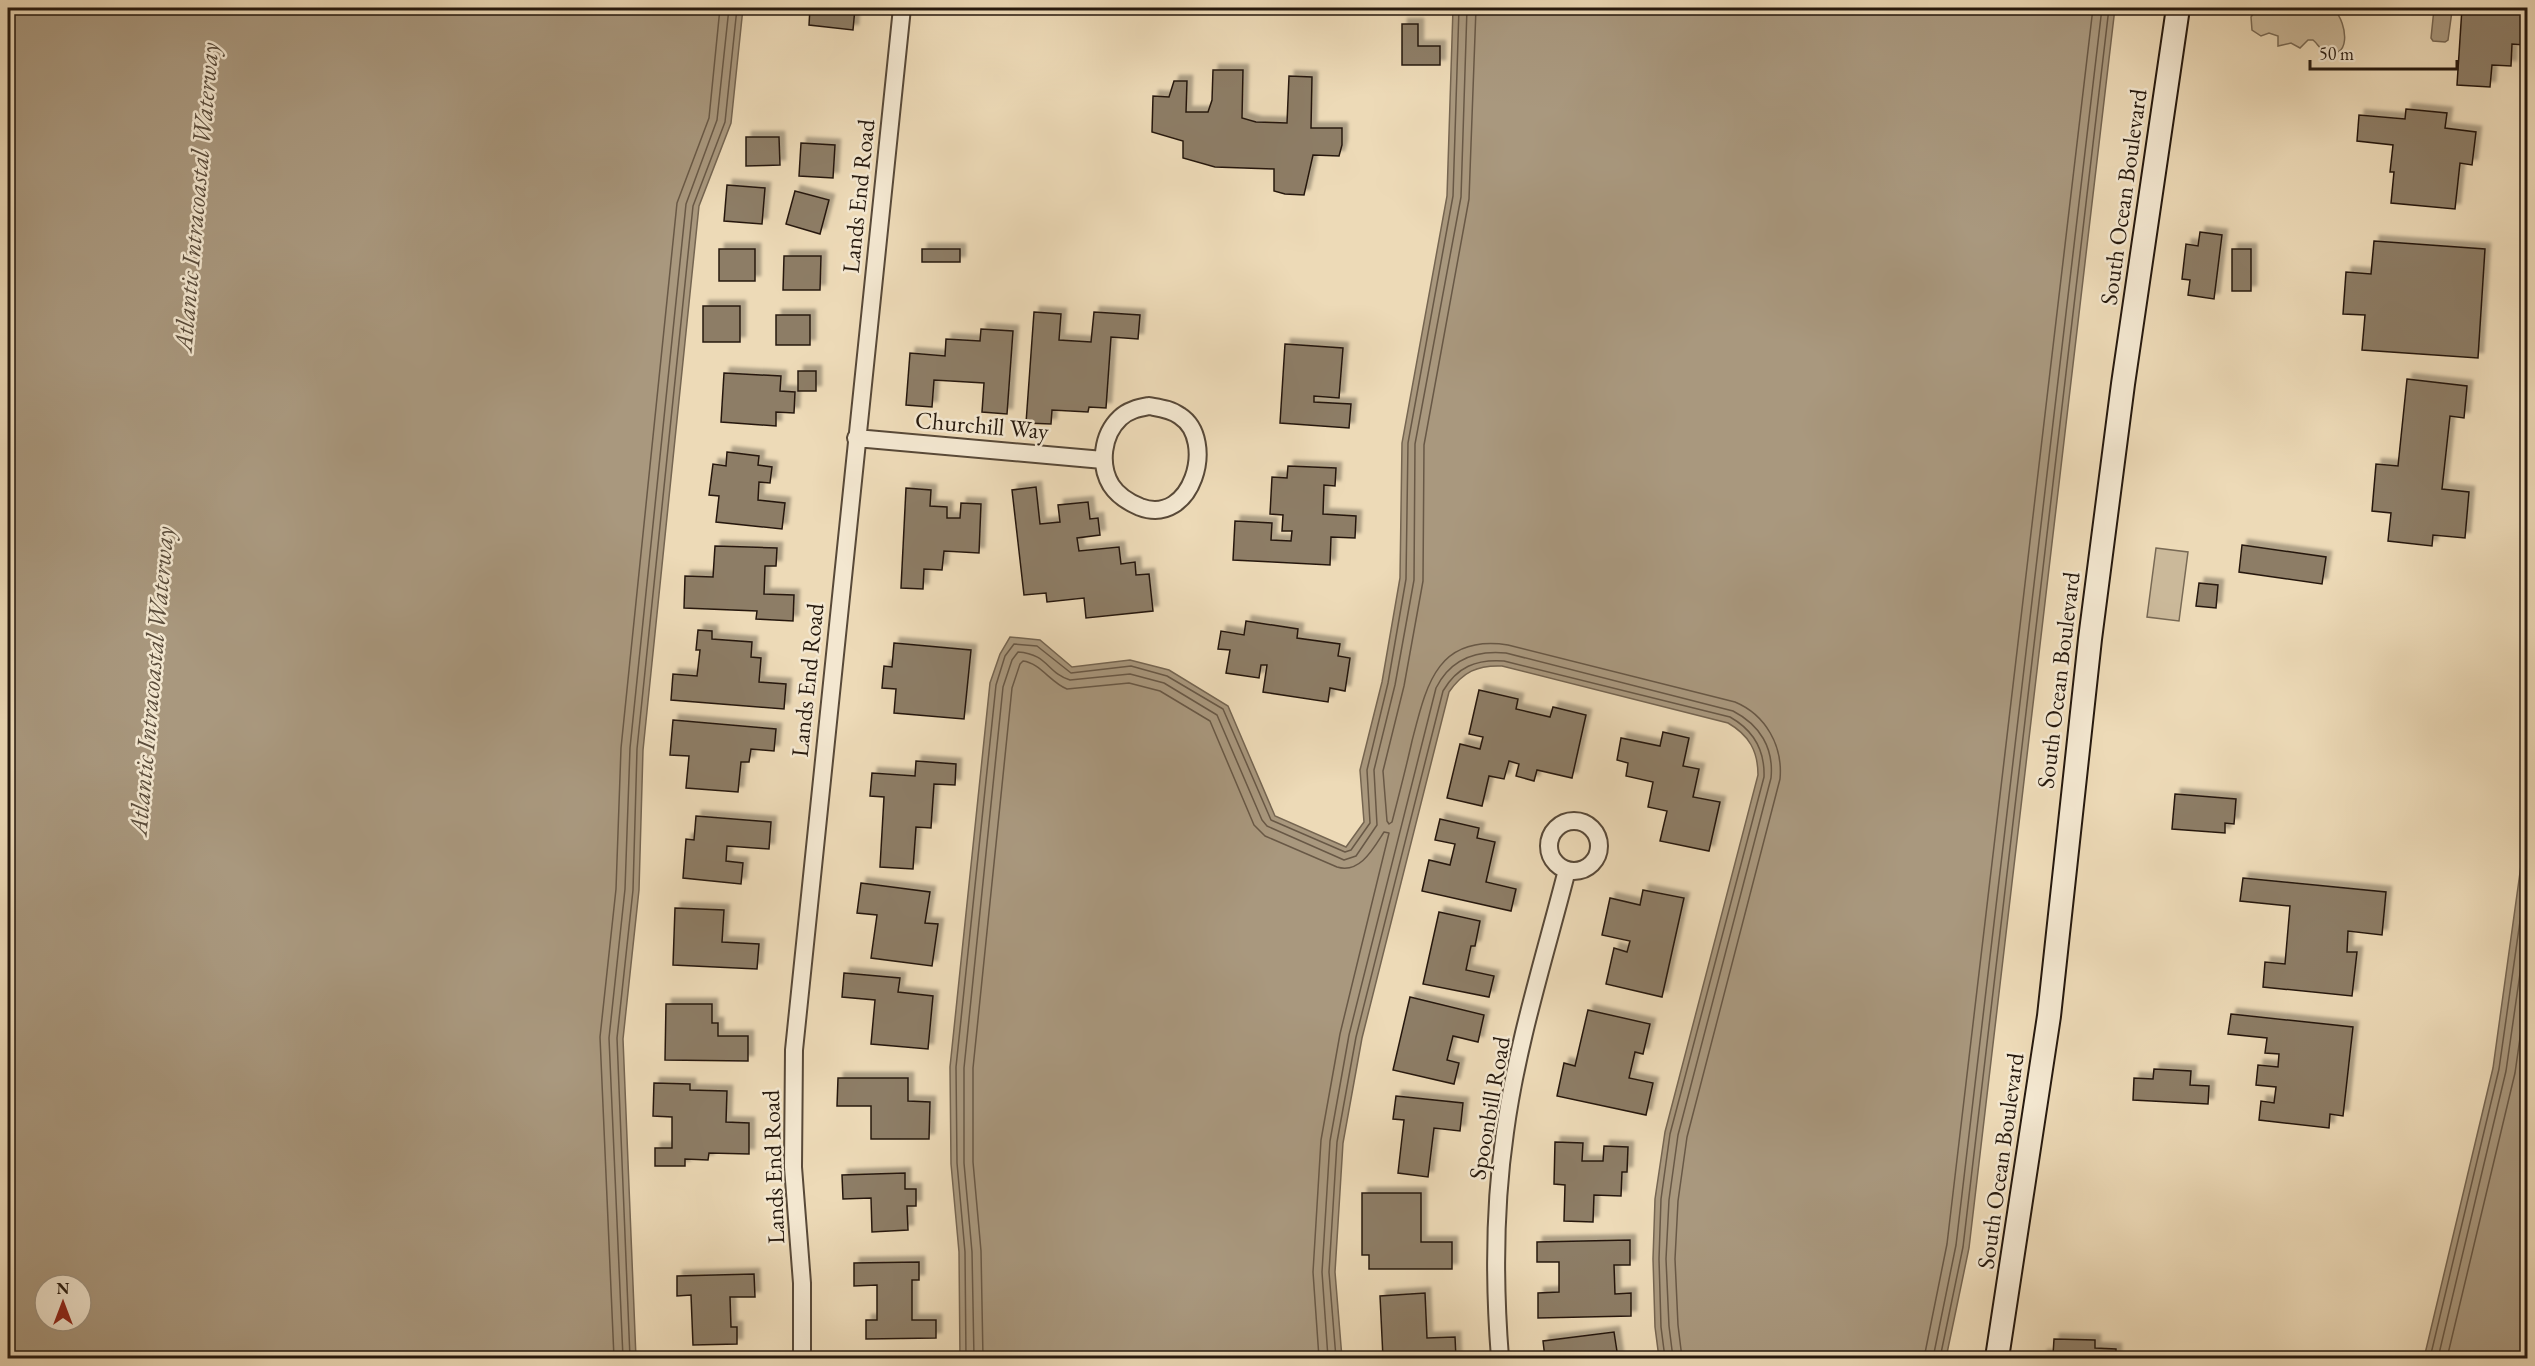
<svg xmlns="http://www.w3.org/2000/svg" width="2535" height="1366" font-family="'EB Garamond',serif">
  <defs>
    <filter id="shadow"><feDropShadow dx="5.5" dy="-5.5" stdDeviation="1.5" flood-color="#0004"/></filter>
  </defs>
  <rect width="100%" height="100%" fill="#eddab7"/>
  <filter id="stains"><feTurbulence type="fractalNoise" baseFrequency=".00333" numOctaves="4"/><feColorMatrix values="0 0 0 0 .2 0 0 0 0 .09 0 0 0 0 .02 0 0 0 .5 -.17"/></filter>
  <radialGradient id="worn" r=".72"><stop offset=".6" stop-color="#630" stop-opacity="0"/><stop offset="1" stop-color="#630" stop-opacity=".3"/></radialGradient>
  <path fill="#cbb99a" stroke="#786954" stroke-width="1.5" d="M2254 8H2333C2349 24 2351 64 2323 50 2318 47 2318 44 2313 40H2308L2300 48 2291 43 2278 46V36L2269 33 2261 36 2252 30 2251 17 2255 11Z
    M2156 548 2188 552 2179 621 2147 617Z"/>
  <path fill="#a9987e" stroke="#756551" stroke-width="1.5" fill-rule="evenodd" d="M8 8H743L731 123 699 206 643 750 639 890 623 1039 636 1358H8ZM45 1285H81V1321H45Z
    M1453 8H2115L1969 1248 1946 1358H1659L1655 1327 1653 1259 1655 1199 1665 1132 1758 775C1758 751 1749 735 1728 723L1502 666C1477 665 1463 672 1449 692L1362 1038 1343 1143 1335 1272 1342 1358H960L959 1252 951 1164 950 1067 990 683 1000 654 1010 637 1040 640 1072 667 1130 660 1169 670 1228 706 1275 816 1346 847 1364 822 1360 770 1382 682 1400 578 1402 443 1447 196Z
    M2449 8 2452 11 2448 40 2445 42 2433 41 2431 38 2434 9Z
    M2527 822V1358H2424L2493 1068Z"/>
  <g fill="none" stroke-linecap="round" stroke-linejoin="round">
    <path stroke="#685846" stroke-width="1.5" d="M1476 8 1469 199 1424 445 1423 581 1404 686 1383 771 1387 821 1389 824 1392 822C1399 795 1406 768 1412 741 1426 687 1436 634 1508 645L1735 702C1766 715 1783 746 1780 779L1687 1137 1678 1201 1675 1259 1678 1325 1682 1358
      M614 1358 600 1037 616 889 621 748 677 203 709 118 720 8
      M623 1358 609 1038 625 889 630 748 686 204 717 120 729 8
      M630 1358 617 1038 633 890 637 749 693 206 725 122 737 8
      M966 1358 965 1252 957 1163 956 1067 996 685 1005 656 1014 644 1037 646 1071 673 1131 666 1167 676 1223 709 1271 820 1345 852 1351 850 1370 823 1367 770 1388 683 1406 579 1408 443 1453 196 1459 8
      M974 1358 972 1252 964 1163V1068L1003 687 1012 660 1018 652C1048 654 1047 673 1070 680L1130 674 1164 683 1217 715 1262 820 1267 826 1344 860 1356 856 1377 825 1374 770 1395 685 1414 580 1415 444 1461 197 1467 8
      M983 1358 981 1251 973 1162V1068L1012 688 1020 664 1023 661C1040 663 1051 683 1067 689L1129 683 1160 691 1210 721 1254 825 1265 836 1337 867C1360 874 1373 849 1384 832L1389 833 1340 1034 1321 1140 1313 1272 1319 1358
      M1328 1358 1322 1272 1330 1141 1349 1035 1436 688C1450 660 1475 650 1506 653L1733 711C1760 725 1774 748 1771 778L1678 1135 1669 1200 1666 1259 1669 1326 1673 1358
      M1336 1358 1329 1272 1337 1142 1356 1037 1443 691C1457 667 1476 659 1504 661L1730 717C1753 730 1765 750 1764 777L1670 1134 1661 1199 1659 1259 1661 1327 1665 1358
      M1924 1358 1947 1244 2093 8
      M1933 1358 1956 1245 2102 8
      M1940 1358 1963 1247 2109 8
      M2430 1358 2499 1069 2528 865
      M2438 1358 2506 1071 2528 918
      M2447 1358 2515 1073 2528 982"/>
  </g>
  <path fill="#8d7d66" stroke="#26190e" stroke-width="1.5" filter="url(#shadow)" d="M810 8H855L853 30 809 25Z
    M2462 8H2528L2525 45 2512 44 2511 66 2492 65 2490 87 2457 85Z
    M1402 24H1418V46H1440V65H1402Z
    M1213 70H1243L1242 118 1256 122 1287 123 1289 76 1312 77 1311 128H1342V145L1339 156 1313 155 1304 195 1285 194 1274 191V169L1215 167 1183 158V141L1152 132 1153 96 1169 97 1174 81H1187L1186 112H1208L1212 100Z
    M2406 109 2447 113 2445 128 2476 132 2472 165 2460 163 2455 209 2391 203 2394 172H2390L2393 145 2357 141 2359 115 2405 119Z
    M746 137H779L780 165 746 166Z
    M801 143 835 145 833 178 799 176Z
    M727 185 765 188 762 224 724 221Z
    M795 191 829 200 820 234 786 224Z
    M2200 232 2222 235 2214 299 2188 295 2190 280 2182 279 2186 244 2198 246Z
    M2374 241 2485 249 2478 358 2362 350 2365 315 2343 314 2346 272 2371 274Z
    M719 249H755V281H719Z
    M922 249H960V262H922Z
    M2232 249H2251V291H2232Z
    M784 256H821L820 290H783Z
    M703 306H740V342H703Z
    M1034 312 1061 314 1059 340 1091 342 1094 312 1140 315 1138 339 1111 337 1106 408 1089 407 1088 412 1052 410 1051 424 1026 423Z
    M776 315H810V345H776Z
    M981 329 1013 331 1007 414 982 412 984 383 934 380 932 407 906 405 910 353 945 356 946 339 980 341Z
    M1285 344 1343 348 1339 398 1314 396V402L1351 404 1349 428 1280 423Z
    M798 371H816V391H798Z
    M724 373 781 376 780 391 795 392 794 413 776 412V426L721 422Z
    M2407 379 2467 386 2464 418 2450 416 2442 489 2469 492 2465 538 2433 535 2432 546 2388 541 2391 513 2372 511 2376 464 2398 466Z
    M727 452 759 456 758 465 772 467 770 483 759 482 758 500 785 503 782 529 716 522 719 496 709 495 713 464 726 466Z
    M1288 466 1336 468 1335 486 1324 485 1323 514 1356 516 1355 538 1331 537 1330 565 1233 560 1235 521 1272 523 1271 540 1291 541 1292 531H1282L1283 515 1270 514 1272 477 1287 478Z
    M1036 487 1040 524 1060 522 1058 505 1088 502 1090 519 1098 518 1100 535 1077 538 1079 551 1119 547 1121 564 1135 562 1136 575 1149 574 1153 611 1086 618 1084 598 1047 602 1046 593 1024 595 1012 490Z
    M906 488 931 490 930 506 947 507V518H960L961 503 981 504 979 553 944 551 942 570 924 569 923 589 901 588Z
    M2242 545 2326 557 2322 584 2239 572Z
    M715 546 777 548 776 566H765L764 594 794 595 793 621 756 619 757 611 684 608 685 576 713 577Z
    M2199 583 2218 585 2216 608 2196 606Z
    M1246 621 1298 629 1297 638 1340 644 1338 656 1350 658 1345 691 1330 688 1328 702 1263 692 1267 665H1261L1259 678 1226 673 1230 650 1218 649 1221 631 1244 635Z
    M698 630 712 631V639L752 642 751 657 761 658 759 682 786 684 784 709 671 700 673 674 697 676 700 650H696Z
    M894 643 971 650 964 719 894 713 896 689 882 688 884 666 892 667Z
    M1479 690 1518 699 1516 709 1550 717 1553 707 1586 715 1572 778 1537 770 1534 781 1516 776 1519 764 1509 761 1504 779 1489 776 1482 806 1447 798 1460 744 1480 749 1483 737 1469 734Z
    M673 720 776 729 774 751 751 749 749 762H741L738 792 686 788 689 756 670 755Z
    M1663 732 1689 738 1683 766 1699 769 1693 797 1720 802 1709 851 1660 841 1667 811 1648 807 1653 782 1626 776 1628 763 1617 760 1621 738 1660 746Z
    M916 761 956 764 955 785 934 784 931 828 916 827 913 869 880 867 884 797 870 796 872 773 915 776Z
    M2175 794 2236 799 2234 824 2225 823V833L2172 829Z
    M696 816 771 822 769 849 727 846 726 861 743 863 741 884 683 878 686 839 694 840Z
    M1440 819 1479 828 1477 838 1495 842 1486 882 1516 889 1511 911 1422 891 1429 860 1450 865 1455 844 1435 840Z
    M2243 878 2386 892 2382 935 2348 931 2347 952H2357L2352 996 2263 987 2265 962 2285 964 2290 906 2240 901Z
    M861 883 930 892 925 923 938 924 932 966 871 958 877 915 857 913Z
    M1643 890 1684 898 1662 997 1606 984 1614 948 1627 952 1630 941 1602 935 1610 898 1640 905Z
    M675 908 724 910 722 942 759 944 757 969 673 965Z
    M1439 912 1480 921 1475 946H1471L1466 970 1494 976 1489 997 1423 984Z
    M844 973 900 978 898 992 933 996 928 1049 871 1044 875 1000 842 997Z
    M1410 997 1484 1015 1478 1042 1453 1036 1447 1060 1459 1063 1454 1084 1393 1070Z
    M666 1004H712V1023H718V1036H748V1061L665 1060Z
    M1588 1010 1650 1024 1643 1054 1635 1052 1629 1078 1653 1083 1646 1115 1557 1096 1564 1063 1575 1066Z
    M2231 1014 2353 1027 2343 1116 2330 1114 2329 1128 2259 1120 2261 1101 2274 1103 2276 1087 2256 1085 2258 1065 2278 1067 2279 1054 2265 1053 2267 1038 2228 1034Z
    M2154 1069 2191 1071 2190 1085 2209 1086 2208 1104 2133 1100 2134 1078 2153 1079Z
    M838 1078H908V1101L930 1102 929 1139H871V1106H837Z
    M654 1083 690 1084V1090L727 1091 726 1122 749 1123V1154L709 1153 708 1160 685 1159V1166H655V1148H672V1117L653 1116Z
    M1396 1096 1463 1103 1460 1131 1434 1128 1428 1177 1398 1173 1404 1120 1393 1119Z
    M1555 1142 1583 1143 1582 1161H1603L1604 1146 1628 1147 1627 1172H1622L1621 1196 1594 1195 1593 1222 1564 1221 1565 1185 1554 1184Z
    M905 1173V1189H916V1206H907L908 1230 872 1232 871 1198 843 1199 842 1175Z
    M1362 1193H1421V1242H1452V1269H1369V1255H1362Z
    M1630 1240V1265H1614L1615 1294 1631 1293V1316L1538 1318V1293L1559 1292V1262H1537V1242Z
    M919 1262V1280H912V1320H936V1338L866 1339V1320H877V1285L854 1286V1263Z
    M754 1274 755 1297H730L731 1327H737V1344L693 1345 691 1295 677 1296V1276Z
    M1425 1293 1427 1338 1455 1337 1456 1358H1383L1380 1296Z
    M1614 1332 1618 1358H1545L1543 1341Z
    M2054 1339 2095 1340V1348L2116 1349V1358H2042V1355H2053Z"/>
  <g fill="none" stroke-linecap="round" stroke-linejoin="round">
    <g stroke="#584938" stroke-width="20">
      <path id="street" d="M1149 406C1160 408 1171 409 1180 416 1217 440 1192 527 1140 507 1128 502 1118 496 1111 485 1099 465 1102 435 1120 418 1128 410 1139 408 1149 406Z
        M856 438 1103 460
        M1549 846a25 25 0 1 1 50 0a25 25 0 1 1-50 0Z
        M802 1358V1283L793 1167 794 1050 902 8
        M1500 1358C1494 1282 1494 1208 1505 1132 1517 1043 1545 956 1567 870"/>
    </g>
    <g stroke="#26190e" stroke-width="26">
      <path id="secondary" d="M1997 1358 2049 1016 2090 639 2123 384 2178 8"/>
    </g>
    <use href="#street" stroke="#f3e7d0" stroke-width="16"/>
    <use href="#secondary" stroke="#f3e7d0" stroke-width="22"/>
  </g>
  <g text-anchor="middle" dominant-baseline="central" stroke-width="5" stroke-linejoin="round" paint-order="stroke">
    <g font-size="24" fill="#26190e" stroke="#f3e7d0">
      <text transform="translate(858 196) rotate(-84)">Lands End Road</text>
      <text transform="translate(2123 197) rotate(-82)">South Ocean Boulevard</text>
      <text transform="translate(982 425) rotate(5)">Churchill Way</text>
      <text transform="translate(807 680) rotate(-84)">Lands End Road</text>
      <text transform="translate(2058 680) rotate(-83)">South Ocean Boulevard</text>
      <text transform="translate(1489 1108) rotate(-80)">Spoonbill Road</text>
      <text transform="translate(2000 1161) rotate(-82)">South Ocean Boulevard</text>
      <text transform="translate(773 1167) rotate(-92)">Lands End Road</text>
    </g>
    <g font-size="26" font-style="italic" fill="#5a4c3b" stroke="#f3e7d0">
      <text transform="translate(196 197) rotate(-85)">Atlantic Intracoastal Waterway</text>
      <text transform="translate(151 681) rotate(-85)">Atlantic Intracoastal Waterway</text>
    </g>
  </g>
  <rect width="2535" height="1366" fill="none" stroke="#eddab7" stroke-width="30"/>
  <rect x="9" y="9" width="2517" height="1348" fill="none" stroke="#26190e" stroke-width="3"/>
  <rect x="15" y="15" width="2505" height="1336" fill="none" stroke="#26190e" stroke-width="1.5"/>
  <g transform="translate(63 1303)"><circle r="28" fill="#f3e7d0" stroke="#a19582" stroke-width="1.5"/>
  <path d="M0-4.5L10 22L0 15L-10 22Z" fill="#8f2418"/>
  <text y="-9" font-size="16" font-weight="bold" text-anchor="middle" fill="#26190e">N</text>
  </g>
  <path d="M2310 60v9h147v-9" fill="none" stroke="#26190e" stroke-width="3"/>
  <text x="2319" y="60" font-size="18" fill="#26190e" stroke="#f3e7d0" stroke-width="4.5" paint-order="stroke">50 m</text>
  <rect width="100%" height="100%" filter="url(#stains)"/>
  <rect width="100%" height="100%" fill="url(#worn)"/>
</svg>
